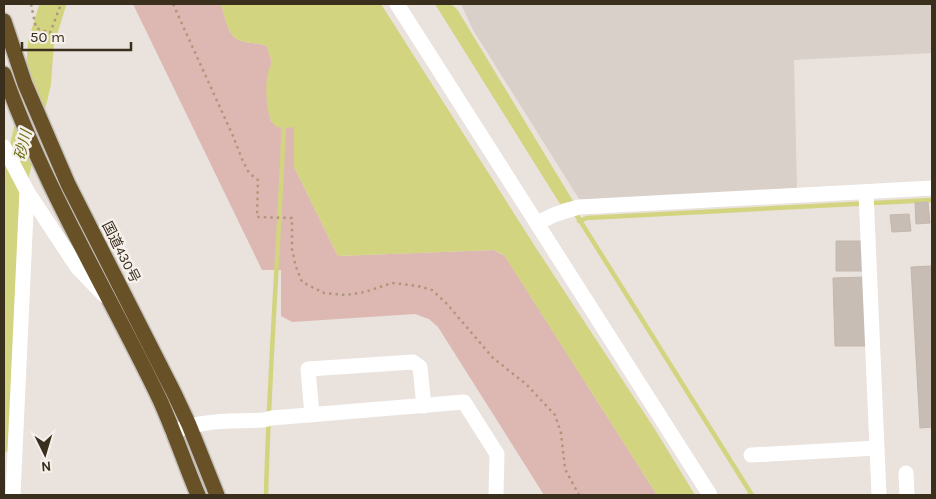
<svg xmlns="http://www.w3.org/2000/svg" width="936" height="499" font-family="Karla,'Noto Sans JP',sans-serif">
  <rect width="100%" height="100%" fill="#eae2dc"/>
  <path fill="#dad0ca" d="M461 4H932V53L794 60 797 188 581 202 473 30Z"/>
  <path fill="#ddb8b3" d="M133 4H221C225 15 227 35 239 40 247 44 257 42 267 46L272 62C265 82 267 100 271 121L294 127V167L338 256 494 250 505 256 657 495H544L438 327 429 319 415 314 292 322 281 316V270H262Z"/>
  <path fill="#d3d47f" d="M221 4H381L536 248 654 428 695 495H657L504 255 494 250 338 256 294 167V127C289 127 282 129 278 127 265 123 265 84 268 73 269 69 271 65 272 62L267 46C257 42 247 44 239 40 227 35 225 15 221 4Z
    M435 4H451L457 9 573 201 560 204Z"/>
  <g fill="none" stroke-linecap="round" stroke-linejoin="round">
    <path stroke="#d3d47f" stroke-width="4.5" d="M574 211 752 495
      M579 221 587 218 932 200
      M266 495C269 371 279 246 284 121"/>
    <path stroke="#d3d47f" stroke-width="26" d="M4 439 15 179 38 83 41 43 53 4"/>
  </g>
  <path fill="#c7bdb4" stroke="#c3b8ae" d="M928 202 930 223 916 224 915 203Z
    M909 214 911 231 892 232 890 215Z
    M836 241H864V271H836Z
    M932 266V427L920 428 911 267Z
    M865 277 867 346H835L833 278Z"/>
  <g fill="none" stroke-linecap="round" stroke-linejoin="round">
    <g stroke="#c4c0bb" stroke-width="18">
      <path id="highway" d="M4 21 25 84 68 184 174 393 189 425 217 495
        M4 74C44 188 108 291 160 400 174 431 185 464 198 495"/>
    </g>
    <path stroke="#b0977a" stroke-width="2.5" stroke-dasharray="2.5 4" stroke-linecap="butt" d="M31 4 36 28 50 33 61 4
      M173 4 233 136 242 159 249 173 258 180 257 217 292 218V249L296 267 302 282 324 293 346 295 365 292 392 283 418 286 432 290 447 304 493 358 526 384 555 415 561 433 565 469 579 495"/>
    <path stroke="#fff" stroke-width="15" d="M397 4 710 495
      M4 147 27 191 77 267 105 296
      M866 192 879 495
      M537 223 556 214 579 207 932 188
      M312 415 308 369 413 362 420 367 424 406
      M173 432C202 419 232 422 263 420L272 418 464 402 497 454 496 495
      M751 455 877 448
      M906 473 907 495
      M13 495 27 191"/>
    <use href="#highway" stroke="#685127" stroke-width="15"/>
  </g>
  <g text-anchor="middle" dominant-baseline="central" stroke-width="5" stroke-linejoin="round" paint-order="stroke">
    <g font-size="14" fill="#3a2e1d" stroke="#f6f0ec">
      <text transform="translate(121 252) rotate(63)">国道430号</text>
    </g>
    <g font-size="15" font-style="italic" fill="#6c6f14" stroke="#f6f0ec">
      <text transform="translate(23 145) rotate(-76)">砂川</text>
    </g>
  </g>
  <rect width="936" height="499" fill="none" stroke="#3a2e1d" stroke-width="10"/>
  <g transform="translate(45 454) rotate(175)" stroke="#f6f0ec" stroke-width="4" paint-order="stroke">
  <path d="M0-4L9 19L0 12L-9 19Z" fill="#3a2e1d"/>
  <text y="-8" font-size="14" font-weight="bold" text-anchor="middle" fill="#3a2e1d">N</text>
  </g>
  <path d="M22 42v8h109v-8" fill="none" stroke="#3a2e1d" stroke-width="2.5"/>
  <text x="30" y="42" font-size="15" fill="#3a2e1d" stroke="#f6f0ec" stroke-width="4" paint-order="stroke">50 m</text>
</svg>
